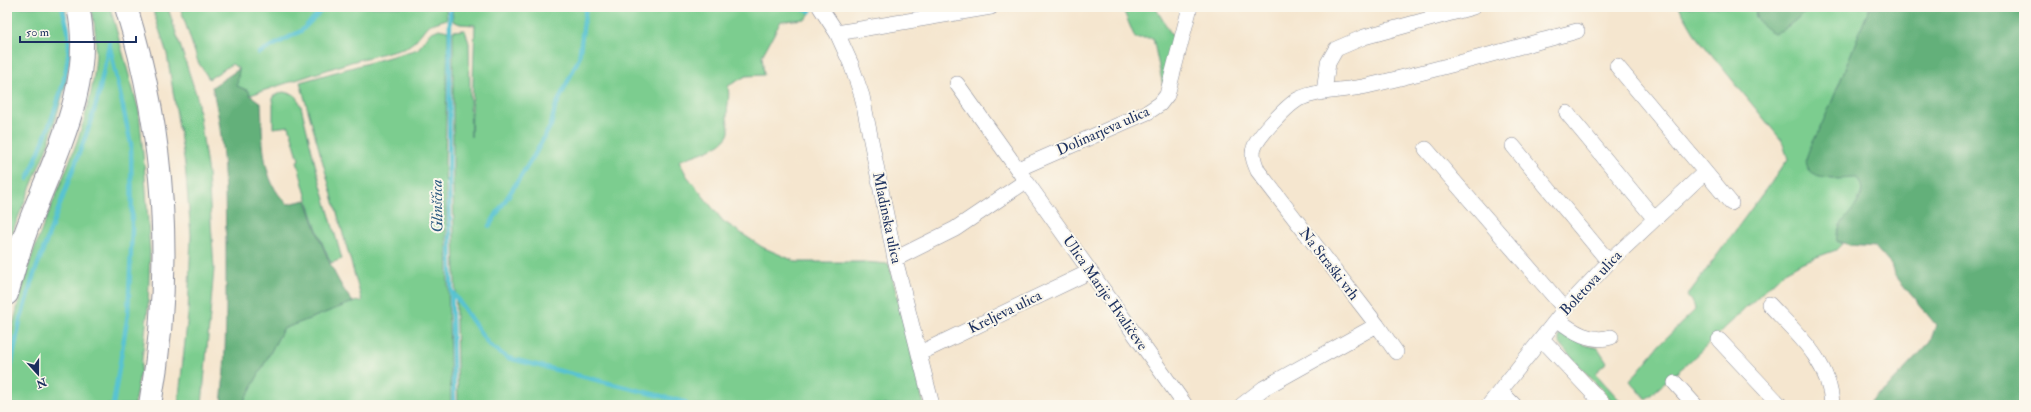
<svg xmlns="http://www.w3.org/2000/svg" width="2031" height="412" font-family="'IM FELL Double Pica',serif">
  <rect width="100%" height="100%" fill="#fbf7ec"/>
  <filter id="ink" filterUnits="userSpaceOnUse"><feTurbulence type="fractalNoise" baseFrequency=".025" numOctaves="2"/><feDisplacementMap in="SourceGraphic" scale="8" xChannelSelector="R" yChannelSelector="G"/><feConvolveMatrix kernelMatrix="1 2 1 2 8 2 1 2 1" color-interpolation-filters="sRGB"/></filter>
  <filter id="wash" filterUnits="userSpaceOnUse"><feTurbulence type="fractalNoise" baseFrequency=".012" numOctaves="4" result="noise"/><feDisplacementMap in="SourceGraphic" scale="16" xChannelSelector="R" yChannelSelector="G"/><feGaussianBlur stdDeviation="0.9" result="paint"/><feColorMatrix in="noise" values="0 0 0 0 0 0 0 0 0 0 0 0 0 0 0 0 0 1.4 0 .05"/><feComposite in="paint" operator="in"/></filter>
  <g filter="url(#wash)">
    <rect width="100%" height="100%" fill="#f5e6cf"/>
    <path fill="#7bcd8f" stroke="#4b7e76" d="M7 7H65L71 50 66 84 49 142 7 245Z
      M91 7H110L139 111 145 175 150 252 148 308 141 368 134 405H7C7 390 6 374 7 360 10 332 21 292 29 265 55 184 113 94 91 7Z
      M152 7 168 8 197 97 208 174 214 269 202 405H178L188 314 191 235 185 165 167 54Z
      M180 7H446L447 19 428 25 415 41 407 47 351 62 250 95 249 91 236 86 239 69 232 64 209 79 198 62Z
      M452 7H814L806 19 781 21 762 56 764 75 746 76 728 86C730 97 727 106 727 117 727 123 731 129 728 135 721 149 692 155 679 161L687 176 723 221 762 247 797 262H863L889 264 924 405H458L453 187V31L465 30 469 43 471 137 475 25 460 24 453 21Z
      M1122 7H1155L1176 42 1163 86 1153 38H1135Z
      M1679 7H1755L1756 17 1783 30 1812 7H1870L1825 119 1817 176 1833 179 1857 177 1861 183 1862 192 1854 210 1840 225 1837 241 1842 244 1836 250 1803 262 1783 273 1689 362 1646 399 1630 381 1661 343 1695 310 1694 305 1687 296 1788 159 1782 141 1694 33Z
      M439 29 448 31 445 163 451 405H242L283 329 353 302 362 301 300 82 418 49 430 33Z
      M283 92 293 94 297 97 301 106 315 164 342 259 331 263C315 230 306 197 297 161L299 160 289 126 273 128V96Z
      M1563 331 1585 345 1598 348 1607 362 1595 373 1624 405H1616L1564 349 1559 342V335Z"/>
    <path fill="#64b07a" stroke="#40706c" d="M1755 7H1812L1783 30 1774 33C1762 27 1756 21 1755 7Z
      M1870 7H2024V405H1866L1888 387 1930 342 1936 325 1894 274 1891 265 1875 247 1850 245 1837 241C1832 219 1876 201 1857 178 1844 178 1817 183 1808 169 1803 159 1810 148 1814 140 1836 97 1851 51 1870 7Z
      M239 69 237 86 249 91 250 95 261 103C263 136 260 182 288 204L306 200C316 230 333 279 353 302L283 329 242 405H221C227 351 226 296 226 241 225 190 225 137 212 87Z"/>
    <g fill="none" stroke-linecap="round" stroke-linejoin="round">
      <path stroke="#58c3d2" stroke-width="4.5" d="M450 7 449 188 454 405
        M798 7 810 11
        M109 43 131 144 132 229 128 314 113 405
        M259 53 301 31 325 7
        M28 179C44 137 74 76 68 30 67 23 64 15 62 7
        M489 226 535 154 551 125 555 108 579 58 586 7
        M451 290 489 345 508 358 685 402 687 405
        M7 386 20 321 33 277 90 124 98 97 109 45"/>
    </g>
  </g>
  <g filter="url(#ink)">
    <g fill="none" stroke-linecap="round" stroke-linejoin="round">
      <g stroke="#888a96" stroke-width="16">
        <path id="minor" d="M820 7 837 33 851 64 862 96 895 259 932 405
          M837 33 991 7
          M1617 66 1731 203
          M957 84 1185 405
          M1324 92 1328 63 1336 49 1364 37 1473 7
          M1567 113 1654 218
          M1513 146 1609 262
          M1426 149 1565 309
          M1018 169 1148 112 1160 104 1167 95 1190 7
          M895 259 955 229 1026 181
          M1769 304C1797 334 1830 361 1832 405
          M1557 319C1573 332 1591 343 1611 337
          M1377 325 1396 352
          M1542 339 1604 405
          M1719 340 1780 405
          M920 353 1089 272
          M1675 383 1695 405
          M1500 391 1514 405
          M1242 405 1264 388 1377 325 1258 171C1255 164 1251 156 1254 148 1258 136 1290 102 1301 98 1322 89 1345 91 1367 86 1437 70 1507 50 1577 31
          M1489 405 1565 309 1609 262 1705 172"/>
      </g>
      <g stroke="#888a96" stroke-width="24">
        <path id="highway" d="M126 7C166 136 174 272 150 405
          M7 294C14 270 20 245 30 221 56 153 95 81 78 7"/>
      </g>
      <use href="#minor" stroke="#fff" stroke-width="15"/>
      <use href="#highway" stroke="#fff" stroke-width="22"/>
    </g>
  </g>
  <g text-anchor="middle" dominant-baseline="central" stroke-width="4" stroke-linejoin="round" paint-order="stroke">
    <g font-size="15" fill="#1b2f5e" stroke="#fbf7ec">
      <text transform="translate(1103 131) rotate(-24)">Dolinarjeva ulica</text>
      <text transform="translate(887 218) rotate(78)">Mladinska ulica</text>
      <text transform="translate(1329 264) rotate(52)">Na Straški vrh</text>
      <text transform="translate(1591 283) rotate(-47)">Boletova ulica</text>
      <text transform="translate(1105 293) rotate(55)">Ulica Marije Hvaličeve</text>
      <text transform="translate(1005 312) rotate(-26)">Kreljeva ulica</text>
    </g>
    <g font-size="16" font-style="italic" fill="#2d5b81" stroke="#fbf7ec">
      <text transform="translate(437 206) rotate(-91)">Glinščica</text>
    </g>
  </g>
  <rect width="2031" height="412" fill="none" stroke="#fbf7ec" stroke-width="24"/>
  <g transform="translate(38 374) rotate(159)" stroke="#fbf7ec" stroke-width="3" paint-order="stroke">
  <path d="M0-3L7 15L0 10L-7 15Z" fill="#1b2f5e"/>
  <text y="-6" font-size="11" font-weight="bold" text-anchor="middle" fill="#1b2f5e">N</text>
  </g>
  <path d="M20 36v6h116v-6" fill="none" stroke="#1b2f5e" stroke-width="2"/>
  <text x="26" y="36" font-size="12" fill="#1b2f5e" stroke="#fbf7ec" stroke-width="3" paint-order="stroke">50 m</text>
</svg>
